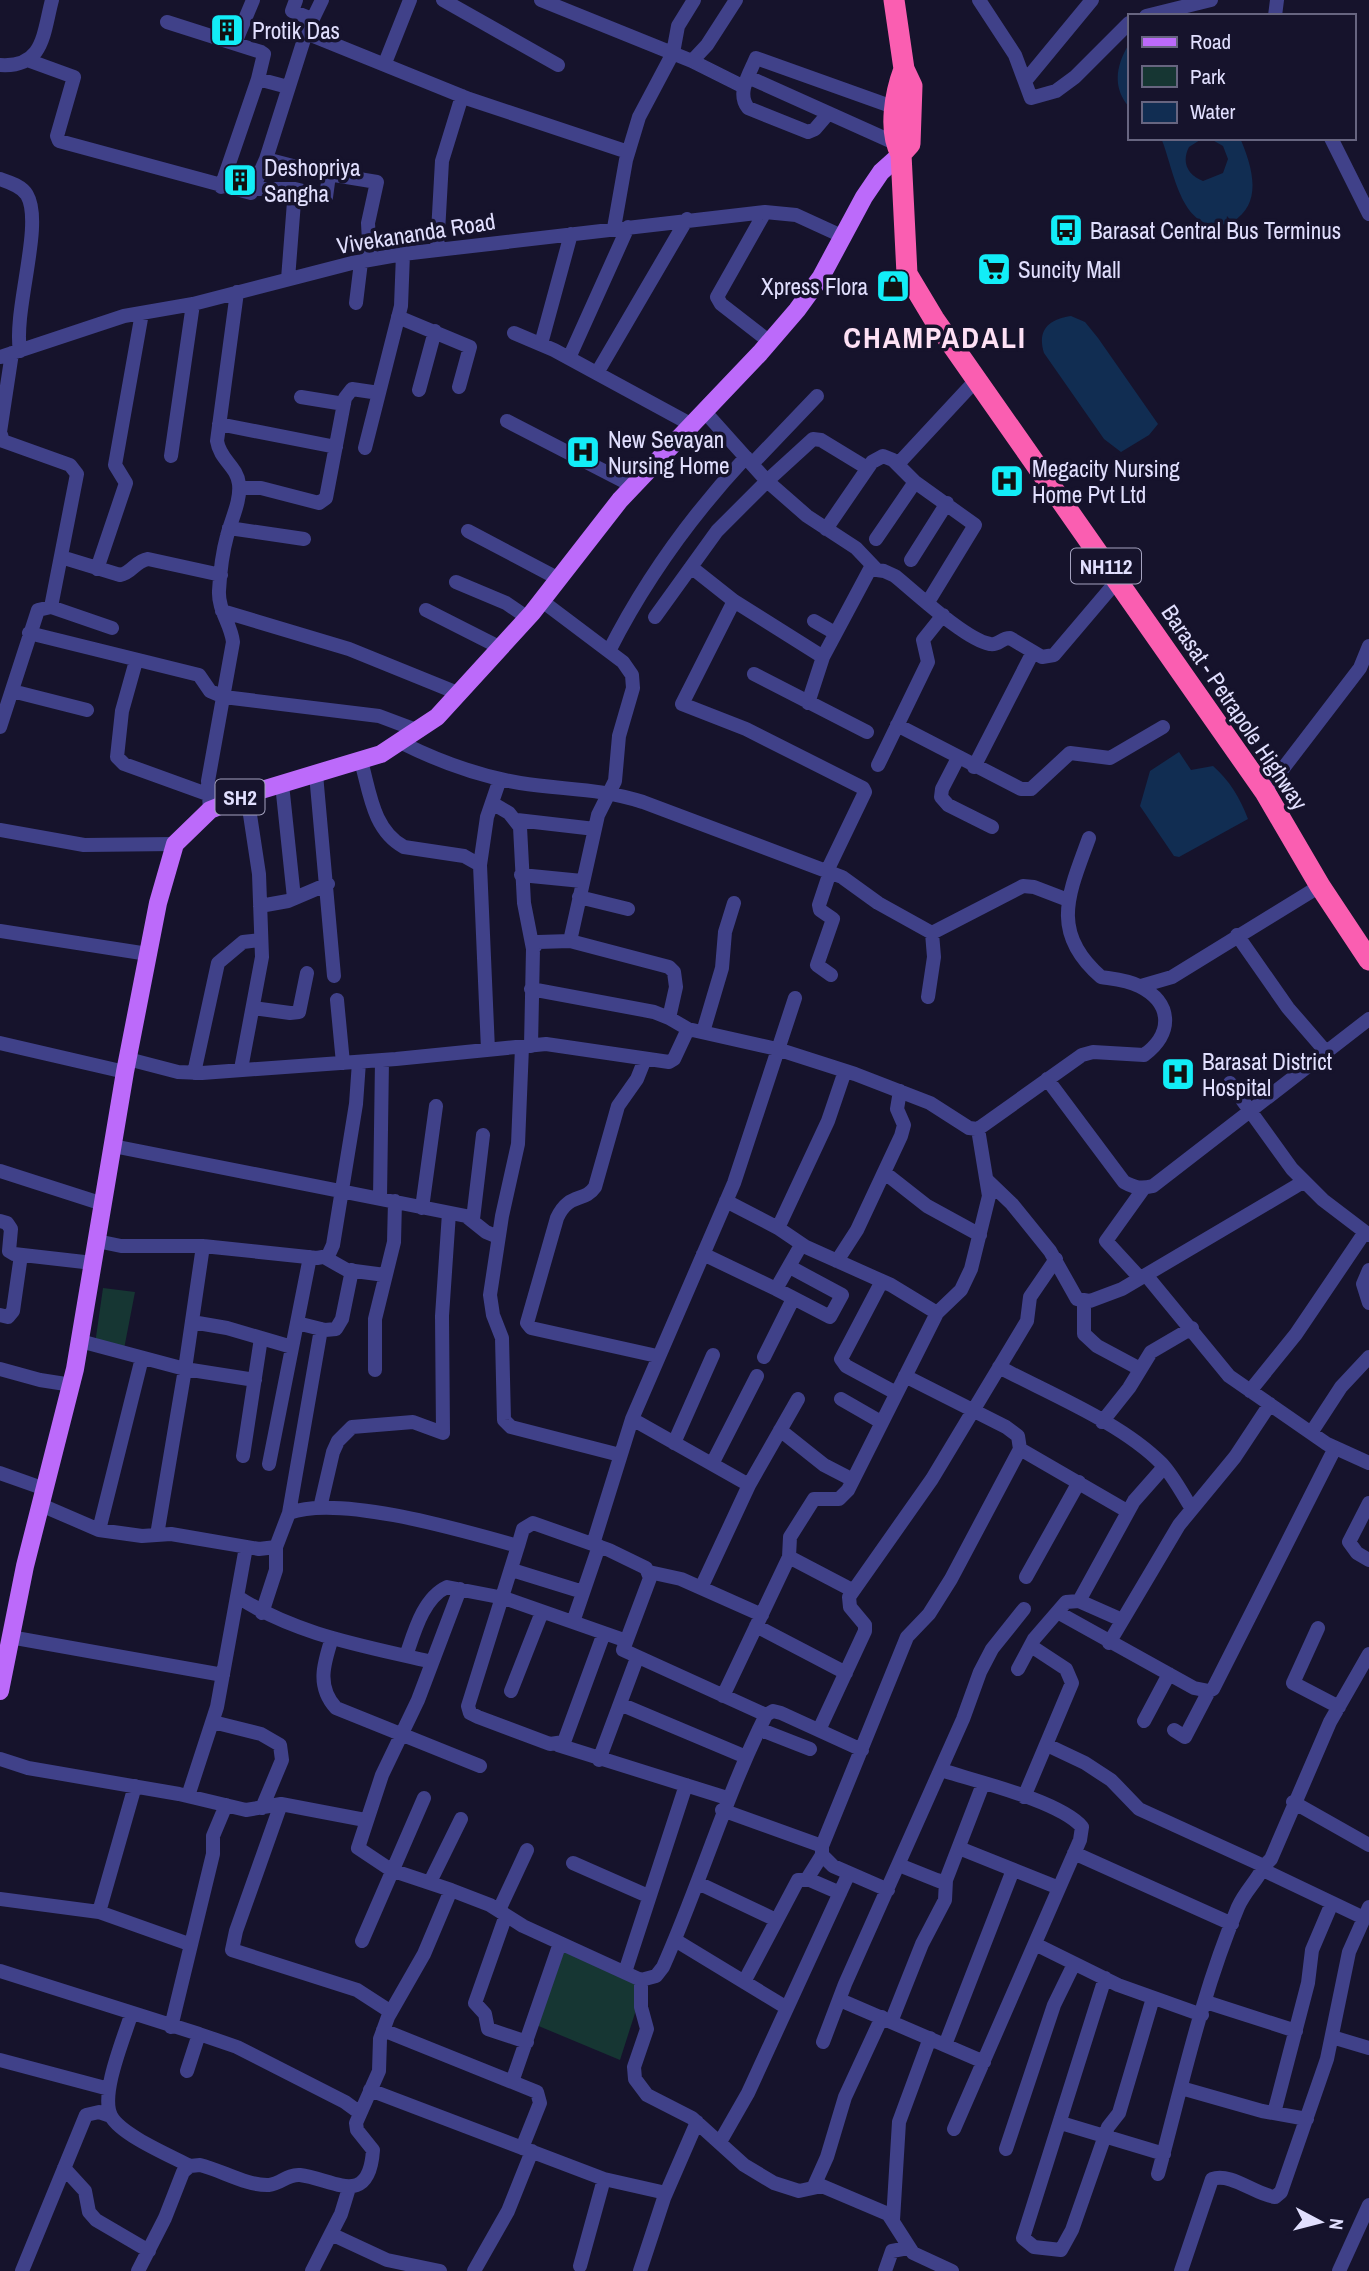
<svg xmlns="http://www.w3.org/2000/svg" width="1369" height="2271" font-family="'Archivo Narrow',sans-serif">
  <rect width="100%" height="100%" fill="#16132c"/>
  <path fill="#163633" d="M103 1288 135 1292 124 1349 95 1344Z
    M558 1947 635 1976 636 2010 620 2060 529 2022Z"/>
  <path fill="#112d52" d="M1129 44V107C1112 88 1116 65 1129 44Z
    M1161 138H1203L1189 147C1181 163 1188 175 1203 181L1223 173 1228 159 1223 146 1209 138H1240C1252 166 1264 203 1232 222L1227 216 1226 224C1180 234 1174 168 1161 138Z
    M1071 316 1085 322 1098 338 1158 424 1149 435 1121 452 1104 439 1044 353C1037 331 1048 319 1071 316Z
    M1179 752 1191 770 1213 766C1230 781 1240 798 1248 819L1179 857 1174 856 1140 806 1150 771Z"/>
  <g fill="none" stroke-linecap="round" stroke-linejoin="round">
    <path stroke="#404189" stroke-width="14" d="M296 0 292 11 312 19
      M443 0 558 65
      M541 0 692 61 707 45 736 0
      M979 0 1015 55 1031 98 1056 91 1075 77 1129 23
      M1146 16 1211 0
      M1275 16 1277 0
      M167 22 261 52 264 54 258 79 288 87
      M306 33 469 99 628 152
      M235 43 253 0
      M30 61 74 77 57 136 59 141 251 193 266 159 306 33 322 0
      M692 61 744 87
      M385 63 410 0
      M0 65C44 68 43 34 52 0
      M748 77 895 143
      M1026 80 1092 0
      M827 115 815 129 808 132 748 108C736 93 750 73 756 58L896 108
      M1331 138 1369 214
      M266 159 316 172 377 182 368 223 370 260
      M0 179C9 182 22 186 27 195 44 224 13 310 20 351
      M221 187 258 79
      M254 189H295L326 197 329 175
      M765 212 717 297 721 304 770 342
      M614 228 626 160 639 117 673 53 678 26 694 0
      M437 250 442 161 462 96
      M288 279 295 189
      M356 303 361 262
      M398 317 470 347 459 387
      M514 333 554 350 692 425
      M541 344 571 234
      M12 353 0 432 3 441 70 465 77 474 51 607
      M0 357 124 316 193 304 352 263 403 254 765 212 796 215 844 237
      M569 358 628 227
      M597 373 687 219
      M419 390 435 331
      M301 397 344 404
      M507 421 633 486
      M219 424 336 447
      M365 448 401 306 403 254
      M171 456 193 304
      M752 464 817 396
      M898 464 977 379
      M867 468 821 440 813 439 767 481 807 516 856 548 876 569
      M240 488H261L319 503 326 498 345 398 352 389 379 393
      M229 528 304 539
      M826 529 872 462 883 456 893 460 915 482 975 525 928 602
      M468 531 559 579
      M876 539 915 482
      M61 557 120 575C132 573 135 561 148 559L221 575
      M911 560 947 503
      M691 567 734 601 823 657
      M97 569 126 483 115 465 142 313
      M456 582 506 603 528 618
      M542 601 623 662 632 675 633 688 619 736 615 781 598 815 570 941 669 967 674 972 676 987 669 1018 688 1029
      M734 601 682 704 746 729 863 788 865 792 827 871
      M426 610 501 648
      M222 611 349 649 460 694
      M655 617 717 531 767 481 705 412
      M814 621 835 633
      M29 633 199 675 210 691 224 697 379 716 419 731
      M609 651C646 578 690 517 746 457
      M136 661 122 711 117 757 124 764 207 794
      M754 674 867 732
      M12 691 87 710
      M808 703 823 657 870 569 884 571 895 576C916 593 966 640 990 644 998 646 1001 638 1010 638L1042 657 1054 655 1116 582
      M897 725 1021 789H1031L1070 753 1110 758 1163 727
      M0 727 38 610 51 607 112 628
      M402 743C438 761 479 776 520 783 564 790 600 788 643 802L842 877 878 903 932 933
      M958 758 942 789 941 797 948 805 992 827
      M361 761C370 793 373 830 404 847L464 856 480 865 488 1050
      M878 765 928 662 923 640 943 615
      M974 767 1033 652
      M316 774 334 976
      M282 784 294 898
      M1265 792 1360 668 1369 646
      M492 803 509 813 520 827 524 903 533 949
      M210 810 208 781 233 642C231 624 218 610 219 591 220 573 222 554 227 536 231 520 241 501 239 484 237 466 220 460 217 441L237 292
      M517 820 595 829
      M0 830 84 845 175 844
      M480 865 487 817 500 779
      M830 872 819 905 820 910 833 919 817 965 831 975
      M521 875 582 881
      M579 897 628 909
      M260 906 288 901 328 884
      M0 931 148 954
      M1237 935 1288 1008 1327 1053
      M1141 986 1172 977 1320 886
      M531 989 654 1012 669 1018
      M928 997 934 957 932 933 1023 886 1034 887 1068 900
      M337 1000 343 1063
      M253 1008 290 1013 299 1012 307 973
      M703 1032 722 968 725 932 734 903
      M0 1043 125 1072
      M531 1046 533 949 538 942 570 941
      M522 1047 518 1144 502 1216 490 1295 493 1315 502 1338 504 1420 511 1427 620 1455
      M128 1059 178 1072 202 1073 396 1059 546 1044 669 1062 674 1059 688 1029 777 1049 855 1074 930 1103 969 1128 978 1129 1082 1055 1093 1052 1144 1055C1173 1034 1173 1003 1139 986 1128 980 1114 979 1101 977 1049 932 1069 893 1089 838
      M645 1059 637 1079 618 1106 595 1187C584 1203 569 1192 557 1218L527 1323 531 1328 657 1356
      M241 1069 262 957 259 874 247 795
      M194 1073 218 963 243 942 261 940
      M1047 1079 1124 1182C1135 1188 1141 1189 1153 1186L1369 1019
      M1230 1083 1292 1169 1323 1200 1365 1232
      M113 1146 466 1216 486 1232 498 1237
      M0 1171 103 1204
      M885 1173 927 1206 980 1235
      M988 1181 1012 1204 1050 1251 1077 1299 1090 1301 1122 1289 1303 1182
      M1144 1188 1106 1241 1140 1278 1146 1275 1229 1376 1327 1444 1369 1463
      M380 1198 382 1060
      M726 1201 778 1228 806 1247
      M422 1208 436 1106
      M473 1219 483 1135
      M0 1221 7 1223 11 1229 9 1251 14 1254 93 1263
      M778 1228 828 1121 845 1071
      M97 1241 121 1246H203L317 1258 328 1256 333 1245 356 1104 359 1062
      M703 1254 776 1289 800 1247H806L891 1285 937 1313
      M324 1257 347 1270 385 1275
      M837 1261 857 1230 901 1136 904 1125 897 1109 900 1091
      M1369 1270 1363 1284 1369 1303
      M882 1281 841 1359 846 1366 896 1393
      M776 1289 830 1317 842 1295 790 1267
      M1084 1301V1334L1097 1346 1140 1369
      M0 1315 8 1317 13 1311 21 1255
      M192 1322 227 1328 292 1347
      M297 1323 325 1330 336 1329 342 1319 352 1270
      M80 1341 185 1369 203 1246
      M764 1357 793 1299
      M999 1367C1050 1394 1122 1423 1162 1464 1174 1477 1183 1495 1192 1509
      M0 1369 40 1380 72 1385
      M375 1370V1319L394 1242 395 1201
      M1250 1391 1296 1334 1365 1232 1369 1235
      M841 1399 881 1422
      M632 1419 749 1485
      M1102 1422 1129 1388 1151 1352 1192 1328
      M780 1430 824 1465 853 1480
      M1311 1433 1341 1387 1369 1357
      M674 1443 713 1355
      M1020 1449 1127 1511
      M243 1456 261 1338
      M269 1464 310 1257
      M712 1464 757 1376
      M0 1473 45 1489
      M1369 1503 1349 1542 1357 1553 1369 1560
      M41 1505 99 1530 142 1536 171 1534 259 1549 276 1547 289 1513C340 1494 464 1531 518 1546L468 1706 470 1713 478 1717 550 1744 564 1742 604 1633
      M320 1508 333 1452 338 1441 352 1427 413 1422 443 1433 442 1316 449 1213
      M289 1513 321 1329
      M99 1530 142 1358
      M157 1535 185 1369 255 1380
      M593 1544 632 1419 734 1183 795 998
      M518 1546 523 1529 533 1523 609 1550 646 1568 650 1578 623 1650 766 1715
      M512 1570 583 1592
      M649 1572 681 1579 762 1615
      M1026 1577 1079 1482
      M701 1588 749 1485 798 1399
      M852 1590 789 1557 790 1537 814 1499H839L848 1490 937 1313 961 1290 971 1269 989 1196 978 1129
      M238 1597C296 1635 365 1646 432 1662
      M1079 1601 1134 1501 1164 1467
      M262 1613 276 1570V1547
      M1059 1613 1194 1688 1209 1691 1213 1689 1335 1448
      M573 1622 599 1546
      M756 1626 846 1673
      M1318 1628 1293 1683 1339 1707
      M10 1637 223 1675
      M332 1638C324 1663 316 1686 336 1708L480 1766
      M1109 1643 1179 1525 1235 1457 1270 1404
      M406 1656C414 1633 423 1598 447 1587L504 1598 624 1640
      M1018 1669 1034 1639 1066 1602 1079 1601 1122 1620
      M511 1691 542 1612
      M723 1696 789 1557
      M620 1704 746 1757
      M1144 1721 1169 1674
      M213 1722 261 1734 280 1745 282 1760 262 1808
      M759 1729 810 1749
      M819 1730 865 1631V1625L850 1607 849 1597 932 1479 1027 1321 1030 1297 1056 1259
      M1174 1730 1185 1737 1209 1691
      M558 1745 727 1798
      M1047 1745 1085 1763 1111 1780 1139 1809 1264 1866 1271 1859 1330 1722 1369 1654
      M0 1759 28 1768 179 1794 246 1810 281 1804 365 1820
      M599 1760 637 1658
      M941 1770C975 1781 1060 1801 1082 1827L1080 1840 954 2129
      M188 1796 217 1707 246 1547
      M1024 1797 1072 1683 1066 1669 1031 1646
      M1293 1802 1369 1845
      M281 1804 236 1931 232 1950 357 1990 391 2012
      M722 1810 822 1846
      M959 1848 1059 1888
      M1074 1853 1232 1924
      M573 1863 648 1896
      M899 1865 939 1881 946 1880 983 1784
      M1263 1870 1364 1918
      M807 1879 822 1855
      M430 1882 461 1819
      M698 1883 776 1920
      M451 1890 391 1870 358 1848 382 1775 418 1700 460 1589
      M888 1890 833 1866 822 1855V1846L907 1637 929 1614 951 1579 1020 1449 1018 1436 1006 1427 905 1376
      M0 1899 99 1912 189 1944
      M499 1910 527 1850
      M99 1912 135 1786
      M506 1915 475 2003 485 2014 488 2029 527 2042
      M675 1940 787 2008
      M362 1941 424 1798
      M1035 1944 1118 1985 1202 2015
      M0 1971 199 2034 187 2071
      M625 1972 686 1785
      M1105 1978 1023 2238 1034 2247 1061 2250 1072 2230 1108 2127 1119 2113 1153 1998
      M641 1980 656 1976 663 1967C700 1884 725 1797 766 1715L773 1711 781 1713 862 1750
      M744 1982 798 1880H810L840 1893
      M840 2000 984 2062
      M1206 2002 1296 2031
      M131 2015C124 2038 100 2094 111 2116 121 2135 171 2156 190 2166
      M891 2022 922 1944 945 1900 946 1880
      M171 2027 213 1854V1836L226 1805
      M383 2030 537 2092 540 2103 522 2148
      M199 2034 237 2047 345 2102 360 2113
      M1332 2037 1369 2048
      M823 2042 845 1984 963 1719 980 1672 992 1649 1024 1609
      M945 2045 1013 1870
      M0 2060 109 2089
      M512 2082 560 1943
      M1181 2088 1262 2111 1307 2119
      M370 2090 604 2179 666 2193
      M1274 2113 1308 1983 1312 1950 1332 1903
      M1061 2123 1164 2154
      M720 2142 748 2093 849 1873
      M1006 2149 1054 2005 1074 1964
      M64 2168 85 2191 89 2212 96 2220 149 2251
      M1158 2174C1182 2085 1202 1992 1238 1907 1245 1891 1257 1881 1264 1866
      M814 2186 827 2157 845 2097 882 2017
      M893 2220 899 2122 930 2038
      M331 2234 387 2260 440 2271
      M580 2266 604 2179
      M22 2271 86 2115 99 2112 111 2116
      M138 2271 165 2218 183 2172 190 2166 200 2165C221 2170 247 2186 269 2185 281 2184 287 2174 300 2175 333 2179 369 2209 373 2150L357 2130 356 2123 379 2071 380 2039 388 2017 424 1954 451 1890 490 1905 523 1926 641 1980V2007L647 2029 634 2067 635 2079 647 2095 692 2118 744 2165 774 2183 799 2191 822 2186 888 2214 913 2253 952 2271
      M312 2271 341 2214 349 2188
      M474 2271 508 2211 532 2151
      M640 2271 664 2198 697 2122
      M885 2271 892 2251 908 2248
      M1181 2271 1212 2179C1231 2172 1256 2195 1275 2197L1281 2192 1327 2059 1349 1952 1369 1907
      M1339 2271 1369 2205"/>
    <path stroke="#bc6afa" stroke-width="18" d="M0 1691 25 1566 75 1369 125 1072 158 903 175 844 210 810 255 792 381 754 437 717 532 613 620 500 760 353 797 310 821 277 864 197 881 172 901 154"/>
    <path stroke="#fa5eb1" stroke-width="21" d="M894 0 904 69 912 86 910 144 901 154
      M904 69C895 93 888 131 901 154L907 274 934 319 1265 792 1320 886 1369 960"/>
  </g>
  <defs>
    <g id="building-square" transform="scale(1.75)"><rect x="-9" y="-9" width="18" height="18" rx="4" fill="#12edf7" stroke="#16132c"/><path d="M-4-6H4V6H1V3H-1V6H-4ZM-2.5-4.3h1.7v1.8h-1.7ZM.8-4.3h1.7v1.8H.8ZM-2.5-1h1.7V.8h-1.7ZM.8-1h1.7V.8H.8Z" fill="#111"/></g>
    <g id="bus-square" transform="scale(1.75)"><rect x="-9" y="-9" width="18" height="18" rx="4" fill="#12edf7" stroke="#16132c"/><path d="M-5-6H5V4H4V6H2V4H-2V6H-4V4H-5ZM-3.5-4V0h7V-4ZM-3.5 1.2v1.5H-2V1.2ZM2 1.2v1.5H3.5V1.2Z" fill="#111"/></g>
    <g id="supermarket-square" transform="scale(1.75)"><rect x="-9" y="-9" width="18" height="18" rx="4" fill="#12edf7" stroke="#16132c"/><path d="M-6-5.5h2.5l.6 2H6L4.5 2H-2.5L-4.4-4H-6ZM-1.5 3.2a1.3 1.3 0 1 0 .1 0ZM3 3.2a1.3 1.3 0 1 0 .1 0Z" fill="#111"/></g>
    <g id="shop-square" transform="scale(1.75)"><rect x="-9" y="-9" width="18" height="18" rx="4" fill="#12edf7" stroke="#16132c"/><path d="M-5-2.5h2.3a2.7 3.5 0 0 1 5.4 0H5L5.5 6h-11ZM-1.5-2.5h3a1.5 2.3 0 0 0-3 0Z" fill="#111"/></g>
    <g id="hospital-square" transform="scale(1.75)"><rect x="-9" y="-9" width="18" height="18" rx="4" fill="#12edf7" stroke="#16132c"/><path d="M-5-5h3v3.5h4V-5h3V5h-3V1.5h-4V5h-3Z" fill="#111"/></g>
  </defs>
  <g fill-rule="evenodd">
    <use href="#building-square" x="227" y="30"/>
    <use href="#building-square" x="240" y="180"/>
    <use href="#bus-square" x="1066" y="230"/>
    <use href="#supermarket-square" x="994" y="269"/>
    <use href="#shop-square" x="893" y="286"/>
    <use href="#hospital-square" x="583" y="452"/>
    <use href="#hospital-square" x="1007" y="481"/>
    <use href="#hospital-square" x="1178" y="1074"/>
  </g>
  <g text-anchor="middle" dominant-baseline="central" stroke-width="7" stroke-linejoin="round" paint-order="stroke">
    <g fill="#16132c" stroke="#a4a2bf" stroke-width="2">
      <rect x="1071" y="548.5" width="70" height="35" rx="5"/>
      <rect x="215.5" y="779.5" width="49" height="35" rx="5"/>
    </g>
    <g font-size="21" font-weight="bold" fill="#e1dffe">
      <text x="1106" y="566">NH112</text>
      <text x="240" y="797">SH2</text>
    </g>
    <g font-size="23" fill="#e1dffe" stroke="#16132c" text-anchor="start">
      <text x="252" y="30">Protik Das</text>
      <text x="264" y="167">Deshopriya<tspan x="264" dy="26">Sangha</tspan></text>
      <text x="1090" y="230">Barasat Central Bus Terminus</text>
      <text x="1018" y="269">Suncity Mall</text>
      <text x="868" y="286" text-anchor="end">Xpress Flora</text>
      <text x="608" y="439">New Sevayan<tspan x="608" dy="26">Nursing Home</tspan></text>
      <text x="1032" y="468">Megacity Nursing<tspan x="1032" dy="26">Home Pvt Ltd</tspan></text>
      <text x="1202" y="1061">Barasat District<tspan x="1202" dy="26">Hospital</tspan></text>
    </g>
    <g font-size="23" fill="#e1dffe" stroke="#16132c">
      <text transform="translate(416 233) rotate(-9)">Vivekananda Road</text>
      <text transform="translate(1235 707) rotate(56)">Barasat - Petrapole Highway</text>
    </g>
    <g font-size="30" font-weight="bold" letter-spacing="2" fill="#fee1f5" stroke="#16132c">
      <text x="935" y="337">CHAMPADALI</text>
    </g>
  </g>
  <rect x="1128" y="14" width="228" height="126" fill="#16132c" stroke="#676580" stroke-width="2"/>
  <rect x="1142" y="37" width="35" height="10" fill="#bc6afa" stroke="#676580" stroke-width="2"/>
  <text x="1190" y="49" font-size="21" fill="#e1dffe">Road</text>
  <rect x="1142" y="66" width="35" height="21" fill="#163633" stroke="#676580" stroke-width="2"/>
  <text x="1190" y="84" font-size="21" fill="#e1dffe">Park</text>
  <rect x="1142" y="102" width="35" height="21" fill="#112d52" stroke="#676580" stroke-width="2"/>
  <text x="1190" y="119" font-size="21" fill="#e1dffe">Water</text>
  <g transform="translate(1320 2222) rotate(97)" stroke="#16132c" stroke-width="5" paint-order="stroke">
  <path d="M0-5L12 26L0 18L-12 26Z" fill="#e1dffe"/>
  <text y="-10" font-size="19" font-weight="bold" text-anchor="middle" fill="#e1dffe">N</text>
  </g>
</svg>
